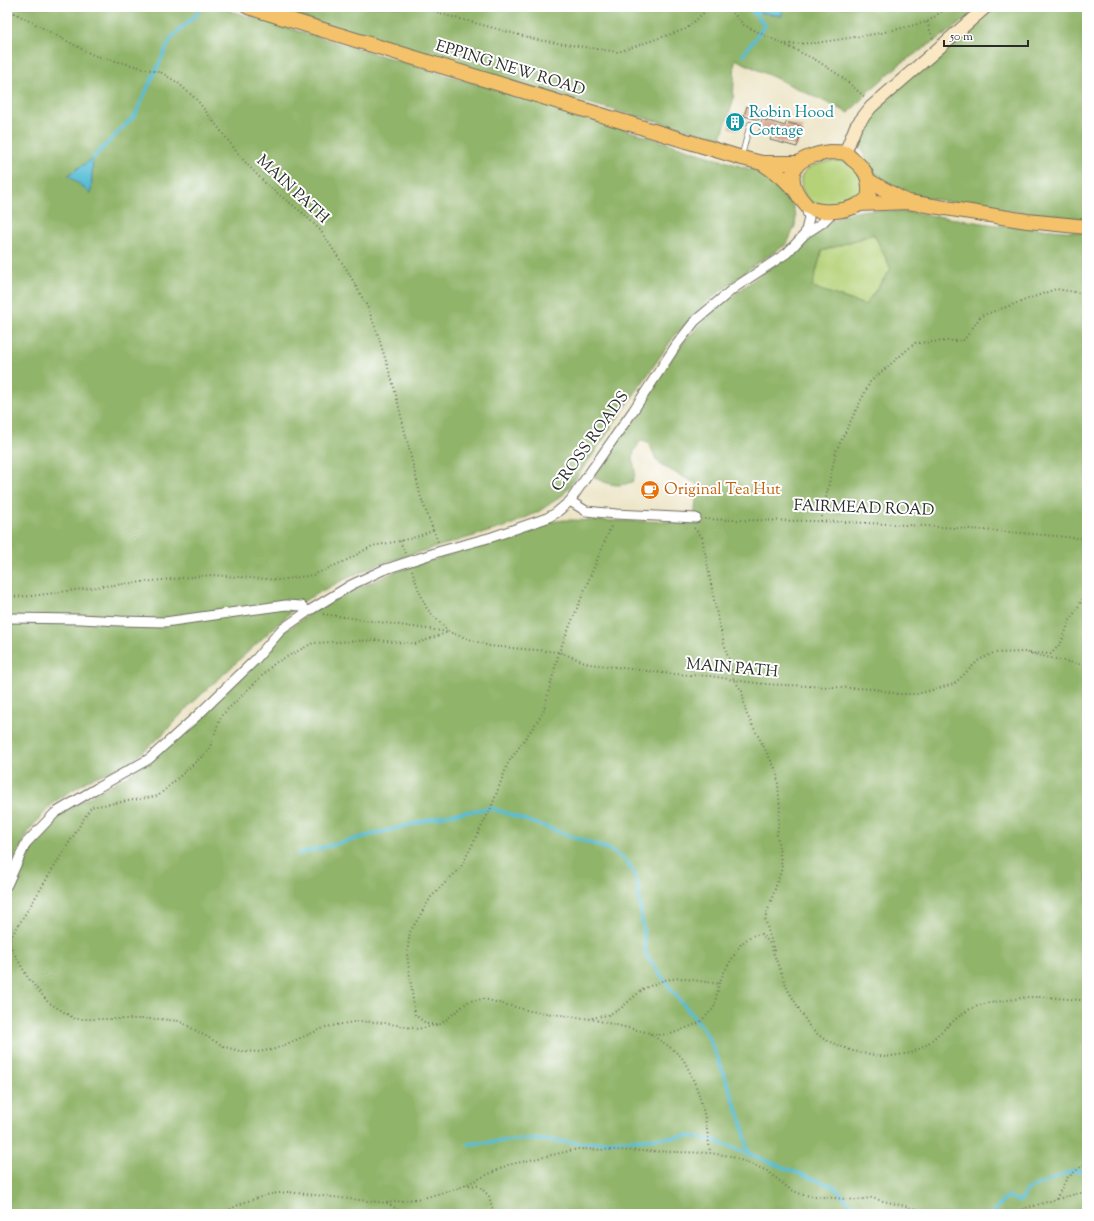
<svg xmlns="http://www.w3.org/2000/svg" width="1094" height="1221" font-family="'Sorts Mill Goudy',serif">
  <rect width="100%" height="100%" fill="#fff"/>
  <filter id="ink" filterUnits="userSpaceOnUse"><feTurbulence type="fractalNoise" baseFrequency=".025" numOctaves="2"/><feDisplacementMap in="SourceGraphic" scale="8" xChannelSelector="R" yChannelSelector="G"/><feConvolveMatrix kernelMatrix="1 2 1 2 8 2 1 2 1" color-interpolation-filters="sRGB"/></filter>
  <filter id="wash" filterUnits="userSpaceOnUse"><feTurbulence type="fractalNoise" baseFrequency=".012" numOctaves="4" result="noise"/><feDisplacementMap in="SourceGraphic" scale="16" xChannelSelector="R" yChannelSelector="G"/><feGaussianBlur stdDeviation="0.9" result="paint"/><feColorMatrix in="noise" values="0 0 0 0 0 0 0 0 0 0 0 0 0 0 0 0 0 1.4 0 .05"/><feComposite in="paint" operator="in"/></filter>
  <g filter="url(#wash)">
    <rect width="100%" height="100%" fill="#ece4c5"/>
    <path fill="#b5d279" stroke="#707e52" d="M832 161C850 161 853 165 864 178L862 193 858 197 827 207 809 201C806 196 801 189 801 183 799 167 820 163 832 161Z
      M874 234 891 269 865 305 811 287 822 251Z"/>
    <path fill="#90b469" stroke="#5e704a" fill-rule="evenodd" d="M7 7H217L528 99 762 173 778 186 792 204 796 217 795 226 787 244 757 263 708 301 675 335 589 460 563 495 538 512 508 526 379 564 339 582 302 602 188 707 162 735 130 763 90 779 54 802 30 829 13 861 7 870Z
      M268 7H759L758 12 781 16 783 7H981L950 31 900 64 868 92 849 113 735 59 733 101 721 138 568 98Z
      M996 7H1087V220L986 208 915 196 890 190 877 179 865 160 860 142 861 126 906 77Z
      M866 210 909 212 996 225 1087 233V1214H7V888L22 866 39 838 55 818 82 801 132 773 288 629 317 608 352 590 395 572 456 553 550 522 564 520 696 522 695 511 697 484C688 479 659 466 656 459 653 453 652 448 648 442L641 440C638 445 633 451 633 457 633 468 638 471 632 482 616 488 608 484 593 477L650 389 683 343 710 314 756 278 787 256 811 235 830 222 844 214ZM874 234 891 269 865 305 812 287 822 251Z"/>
    <path fill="#58bdd6" stroke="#427480" d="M759 7H783L782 16 758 12Z
      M93 158 91 194 68 175Z"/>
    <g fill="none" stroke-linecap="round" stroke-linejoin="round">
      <path stroke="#58bdd6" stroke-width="3.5" d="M743 55 765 25 752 11 758 12
        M93 158 135 115 171 38 198 13 200 7
        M298 854 447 815 491 808 608 849 624 859 635 874 639 894 646 955 678 998 699 1023 709 1038 727 1082 742 1123 749 1154 835 1187 845 1198
        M468 1144 527 1139 583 1143 690 1136 713 1140 749 1154
        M1077 1171 1087 1172
        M847 1200 857 1211 874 1214
        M991 1214 1007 1197 1018 1201 1023 1198 1026 1190 1072 1171H1076"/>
    </g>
    <g id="blocks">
      <path fill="#d09c7e" d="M747 106 762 110 759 120 744 116Z
        M732 114 741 116 738 130 729 128Z
        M762 119 785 126 786 122 803 127 797 147 770 140 772 135 759 131Z"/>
    </g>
  </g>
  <g filter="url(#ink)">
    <use href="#blocks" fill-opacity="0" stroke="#6f6c61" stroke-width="1"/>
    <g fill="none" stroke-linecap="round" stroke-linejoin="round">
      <g stroke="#6f6c61" stroke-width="6">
        <path id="lane" d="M742 155 750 124"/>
      </g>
      <g stroke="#6f6c61" stroke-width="11">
        <path id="street" d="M805 234 809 218 805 205
          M570 501 586 511 616 514 696 518
          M7 618 80 619 120 621 165 622 286 605 302 606 307 612
          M7 885 26 843 55 813 97 788 149 759 199 714 256 659 281 630 307 612 351 585 383 570 441 551 492 537 547 518 556 513 570 501 581 485 633 411 677 344 695 321 734 288 787 253 805 234 822 223 834 211"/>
      </g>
      <g stroke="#6f6c61" stroke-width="14">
        <path id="secondary" d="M845 153 856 126 871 107 986 7"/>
      </g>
      <g stroke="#6f6c61" stroke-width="16">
        <path id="primary" d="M248 7 742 158 762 163H798
          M830 152C834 152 841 152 845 153 847 154 850 157 852 159 863 167 869 175 869 189 869 191 869 193 869 195 863 211 817 217 806 205 790 188 784 165 812 156 818 154 824 153 830 152Z
          M762 163 782 177 794 189
          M869 181 907 202
          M859 204 908 202 1027 221 1087 227"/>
      </g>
      <path stroke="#6f6c61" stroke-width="2" stroke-dasharray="1 3" stroke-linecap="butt" d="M422 7 449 16 538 40 618 52 686 29 710 7
        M727 7 744 25 816 60 839 75 865 97
        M7 9 93 55 162 73 178 83 197 100 244 161 267 185 304 214 320 230 347 270 367 306 377 332 394 387 421 498 438 542
        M927 22 933 39
        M786 44 816 43 881 33 927 22 948 7
        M705 519C750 521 796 520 842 522 924 525 1005 531 1087 539
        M821 521 836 451 870 382 915 343 964 340 981 316 1056 289 1087 294
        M694 528 702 537 718 620 734 680 742 691 746 713 777 772 780 809 777 835 782 868 765 919 775 954
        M400 541 405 553
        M412 570 419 591 427 609 449 632 489 646 559 652 590 664 672 674 711 676 734 680 764 684 875 689 898 694H917L954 684 979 660 993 653 1024 652 1087 666
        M7 597 32 596 104 586 211 575 279 580 313 575 347 560 372 546 400 541 419 536 433 530
        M323 614 448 632
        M1030 653 1051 654 1061 643 1069 622 1087 592
        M7 935 8 941
        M8 942 91 807 158 796 209 750 221 716 275 663 313 643 377 640 415 644 449 632
        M7 947 8 942 28 978 48 1002 75 1019H159L179 1021 225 1047 240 1051 258 1052 275 1049 326 1027 359 1021 385 1023 418 1029 441 1024 469 1001 484 999 530 1011 591 1019 658 1035 671 1034 699 1023 714 1008 719 984 724 972 741 944 751 936 761 934 769 942 788 990 811 1029 825 1040 853 1051 885 1057 911 1053 925 1046 957 1018 970 1009 983 1004 1028 997H1046L1080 1000 1087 1003
        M592 1018 608 1015 620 1009 643 989 664 980 680 978 719 984
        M436 1024H427L415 1015 407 954 410 932 431 897 461 867 491 808 508 763 543 713 559 652 612 524
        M650 1034C661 1041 673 1048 682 1058 686 1063 689 1071 692 1077 703 1101 707 1126 710 1152
        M465 1185 479 1186 489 1196 494 1214
        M1056 1199 1067 1178 1087 1162
        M387 1203 405 1214
        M219 1214 245 1202 270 1194 288 1192 386 1203 423 1198 459 1188 508 1165 578 1149 710 1153 730 1156 756 1166 767 1171 791 1190 803 1195 856 1200 871 1198 938 1214
        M987 1214 1008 1213 1079 1193H1087"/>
      <use href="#lane" stroke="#fff" stroke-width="4.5"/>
      <use href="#street" stroke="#fff" stroke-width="9"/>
      <use href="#secondary" stroke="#fae7c3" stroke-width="12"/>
      <use href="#primary" stroke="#f3c26a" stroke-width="14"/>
    </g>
  </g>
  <defs>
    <g id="building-disc" transform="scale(1)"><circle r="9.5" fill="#0f9aa8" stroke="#fff"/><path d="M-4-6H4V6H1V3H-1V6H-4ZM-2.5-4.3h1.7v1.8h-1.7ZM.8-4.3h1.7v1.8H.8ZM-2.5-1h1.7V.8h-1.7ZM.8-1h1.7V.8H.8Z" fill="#fff"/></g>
    <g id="cafe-disc" transform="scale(1)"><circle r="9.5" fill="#e8710a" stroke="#fff"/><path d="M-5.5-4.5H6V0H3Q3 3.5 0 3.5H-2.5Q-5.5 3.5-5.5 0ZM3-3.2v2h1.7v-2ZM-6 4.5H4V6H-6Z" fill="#fff"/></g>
  </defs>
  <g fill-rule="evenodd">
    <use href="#building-disc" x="735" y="122"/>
    <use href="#cafe-disc" x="650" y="490"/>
  </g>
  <g text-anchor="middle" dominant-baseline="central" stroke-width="4" stroke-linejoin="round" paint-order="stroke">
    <g font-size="16" fill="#2b2b2b" stroke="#fff">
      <text transform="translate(510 69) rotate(17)">EPPING NEW ROAD</text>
      <text transform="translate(292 190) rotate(43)">MAIN PATH</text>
      <text transform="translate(591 442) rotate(-54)">CROSS ROADS</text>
      <text transform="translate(864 509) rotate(2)">FAIRMEAD ROAD</text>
      <text transform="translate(732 669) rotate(5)">MAIN PATH</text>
    </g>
    <g font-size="16" fill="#0d838f" stroke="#fff" text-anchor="start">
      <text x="749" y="113">Robin Hood<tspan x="749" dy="18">Cottage</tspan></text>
    </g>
    <g font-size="16" fill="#c56008" stroke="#fff" text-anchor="start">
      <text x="664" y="490">Original Tea Hut</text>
    </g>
  </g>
  <rect width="1094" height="1221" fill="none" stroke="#fff" stroke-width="24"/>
  <path d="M944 40v6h84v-6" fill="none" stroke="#2b2b2b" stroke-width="2"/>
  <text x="950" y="40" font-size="12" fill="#2b2b2b" stroke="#ffffff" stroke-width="3" paint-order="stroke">50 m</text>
</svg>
